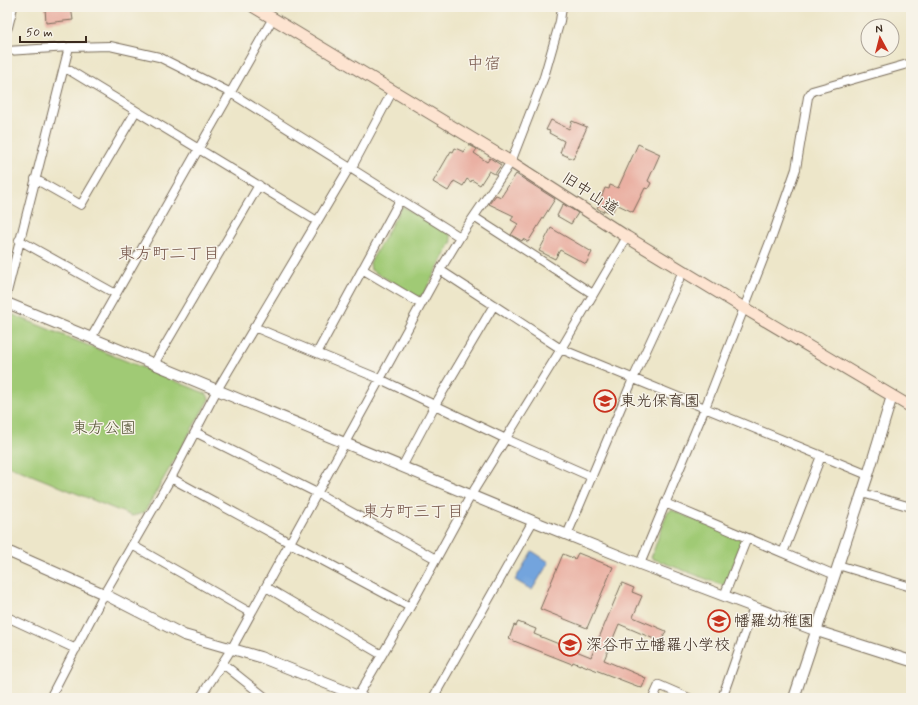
<svg xmlns="http://www.w3.org/2000/svg" width="918" height="705" font-family="Mynerve,'Klee One',sans-serif">
  <rect width="100%" height="100%" fill="#f7f3e8"/>
  <filter id="ink" filterUnits="userSpaceOnUse"><feTurbulence type="fractalNoise" baseFrequency=".025" numOctaves="2"/><feDisplacementMap in="SourceGraphic" scale="8" xChannelSelector="R" yChannelSelector="G"/><feConvolveMatrix kernelMatrix="1 2 1 2 8 2 1 2 1" color-interpolation-filters="sRGB"/></filter>
  <filter id="wash" filterUnits="userSpaceOnUse"><feTurbulence type="fractalNoise" baseFrequency=".012" numOctaves="4" result="noise"/><feDisplacementMap in="SourceGraphic" scale="16" xChannelSelector="R" yChannelSelector="G"/><feGaussianBlur stdDeviation="0.9" result="paint"/><feColorMatrix in="noise" values="0 0 0 0 0 0 0 0 0 0 0 0 0 0 0 0 0 1.4 0 .05"/><feComposite in="paint" operator="in"/></filter>
  <g filter="url(#wash)">
    <rect width="100%" height="100%" fill="#ede6c9"/>
    <path fill="#a0ca75" stroke="#6e7a4a" d="M402 206 450 234 452 241 423 295 418 297 371 270 370 263Z
      M9 313 207 394 209 399 144 513 132 516 7 465V315Z
      M672 510 740 539 742 543 726 583 722 585 651 558 667 513Z"/>
    <path fill="#73a4dd" stroke="#57677e" d="M532 551 549 562 532 590 515 580Z"/>
    <g id="blocks">
      <path fill="#eab0a3" d="M54 7H71L73 20 46 23 45 8Z
        M551 120 569 129 572 121 587 127 573 159 560 153 564 141 549 133 550 131 546 130Z
        M638 144 660 154 648 181 651 183 648 189 645 188 633 212 616 204 612 213 604 210 603 212 597 208 603 198H601L605 188 609 189 610 185 618 188Z
        M469 145 477 149 474 153 487 162 490 158 501 165 495 174 489 171 480 185 472 180 471 182 467 179 463 186 454 181 448 191 433 182 451 151 453 152 455 148 464 152Z
        M516 174 555 199 528 242 523 239 522 241 511 235 518 224 511 220 514 216 489 204 496 195 501 197Z
        M563 204 578 213 571 224 557 216Z
        M551 228 592 252 586 264 560 250 555 259 539 251Z
        M578 553 613 567 587 628 540 609 563 554 575 559Z
        M622 583 634 588 632 592 642 596 633 617 666 631 661 642 619 624 604 660 646 678 642 688 580 664V665L573 662 572 664 509 639 514 625 516 626 518 622 536 629 534 634 591 657Z"/>
    </g>
  </g>
  <g filter="url(#ink)">
    <use href="#blocks" fill-opacity="0" stroke="#796c5a" stroke-width="1"/>
    <g fill="none" stroke-linecap="round" stroke-linejoin="round">
      <g stroke="#796c5a" stroke-width="10">
        <path id="minor" d="M7 51 69 47 110 46 159 57 231 93 460 237
          M64 67 317 221
          M351 169 393 90
          M35 179 81 205 136 111
          M474 217 593 294
          M19 240 116 294
          M362 269 421 304
          M440 270 561 349 868 475
          M7 292 69 47
          M254 327 380 379 506 439 592 477
          M91 338 273 18
          M317 353 400 200
          M154 364 259 185
          M195 432 317 493 436 559
          M402 467 435 405 494 305
          M171 478 290 543 410 607
          M862 493 911 507
          M665 503 835 575
          M567 535 633 379 683 271
          M132 545 251 613
          M783 553 821 456
          M640 564 705 408 773 234 796 169 808 97 812 91 911 63
          M838 565 911 587
          M266 587 382 655
          M724 596 747 538
          M7 617 76 649
          M222 663 266 698
          M358 696 410 607 471 495 561 349 627 237
          M50 698 104 594 171 478 217 390 349 168
          M200 698 232 648 440 270 460 237 511 162 544 77 560 21 562 7
          M433 698 533 521
          M653 698 659 685 689 698
          M722 698 754 607"/>
      </g>
      <g stroke="#796c5a" stroke-width="12">
        <path id="tertiary" d="M7 27 12 7
          M7 303 533 521 640 564 817 631 911 661
          M7 551 104 594 184 635 260 657 363 698
          M794 698 868 475 892 396"/>
      </g>
      <g stroke="#796c5a" stroke-width="13">
        <path id="secondary" d="M254 7 511 162 627 237 744 308 911 407"/>
      </g>
      <use href="#minor" stroke="#fff" stroke-width="8"/>
      <use href="#tertiary" stroke="#fff" stroke-width="10"/>
      <use href="#secondary" stroke="#fde4d1" stroke-width="11"/>
    </g>
  </g>
  <defs>
    <g id="school-ring" transform="scale(1.15)"><circle r="9.5" fill="#f7f3e8" stroke="#c8321e" stroke-width="1.5"/><path d="M0-5L7-2L0 1L-7-2ZM-4 1L0 2.5L4 1V4Q0 6-4 4Z" fill="#c8321e"/></g>
  </defs>
  <g fill-rule="evenodd">
    <use href="#school-ring" x="605" y="401"/>
    <use href="#school-ring" x="719" y="621"/>
    <use href="#school-ring" x="570" y="645"/>
  </g>
  <g text-anchor="middle" dominant-baseline="central" stroke-width="3" stroke-linejoin="round" paint-order="stroke">
    <g font-size="16" fill="#3b2a1e" stroke="#f7f3e8">
      <text transform="translate(590 194) rotate(33)">旧中山道</text>
    </g>
    <g font-size="16" fill="#3b2a1e" stroke="#f7f3e8" text-anchor="start">
      <text x="620" y="401">東光保育園</text>
      <text x="734" y="621">幡羅幼稚園</text>
      <text x="586" y="645">深谷市立幡羅小学校</text>
    </g>
    <g font-size="16" fill="#545234" stroke="#f7f3e8">
      <text x="104" y="428">東方公園</text>
    </g>
    <g font-size="17" fill="#78594d" stroke="#f7f3e8">
      <text x="484" y="64">中宿</text>
      <text x="169" y="254">東方町二丁目</text>
      <text x="413" y="512">東方町三丁目</text>
    </g>
  </g>
  <rect width="918" height="705" fill="none" stroke="#f7f3e8" stroke-width="24"/>
  <g transform="translate(880 38) rotate(353)"><circle r="19" fill="#f7f3e8" stroke="#aca397"/>
  <path d="M0-3L7 15L0 10L-7 15Z" fill="#c8321e"/>
  <text y="-6" font-size="11" font-weight="bold" text-anchor="middle" fill="#3b2a1e">N</text>
  </g>
  <path d="M20 36v6h66v-6" fill="none" stroke="#3b2a1e" stroke-width="2"/>
  <text x="26" y="36" font-size="12" fill="#3b2a1e" stroke="#f7f3e8" stroke-width="3" paint-order="stroke">50 m</text>
</svg>
